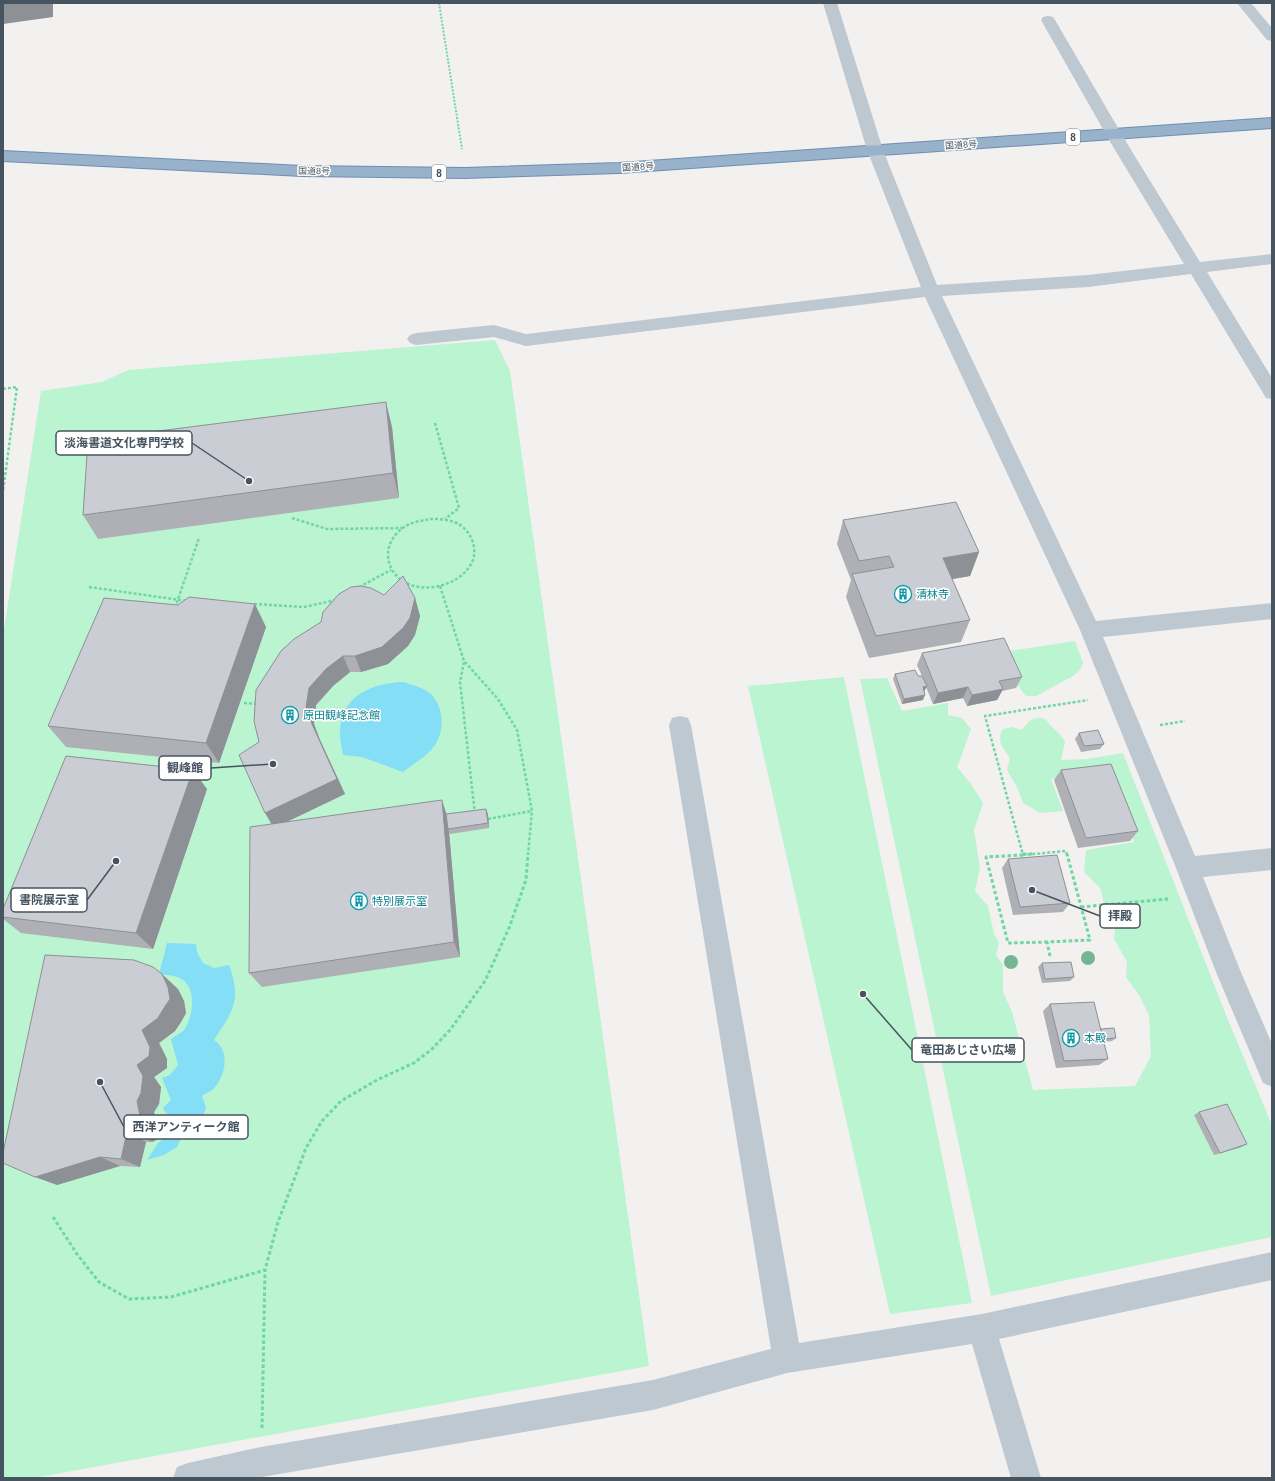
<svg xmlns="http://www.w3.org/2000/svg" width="1275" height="1481" font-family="Helvetica,'Noto Sans JP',sans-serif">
  <rect width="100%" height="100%" fill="#f3f0f0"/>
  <path fill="#bbf4d1" d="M495 340 510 371 649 1366 34 1478H3V636L41 391 102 382 128 370Z
    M1075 641 1083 663 1080 670 1073 676 1036 696H1026L1019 687 1003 652Z
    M844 677 972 1303 890 1314 748 686Z
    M887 678 902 711 948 703V715L962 718 971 729C966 742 963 754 957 767L971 784 983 803 974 830 980 868 975 891 988 906 994 934 999 943 996 955 1003 965V992L1012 1012 1033 1090 1135 1086 1151 1056 1149 1015 1139 995 1126 977 1127 962 1114 939 1116 920 1121 915 1105 906 1100 888 1084 872 1086 850 1134 842 1105 772 1051 779 1063 811 1040 813 1023 803 1018 789 1007 770 1010 758C1003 748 996 741 1003 729L1013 727 1022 730C1027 722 1038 712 1047 721 1049 723 1051 727 1053 728 1059 733 1061 735 1065 742L1061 760 1087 759 1123 753 1228 1020 1272 1125V1237L991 1296 860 679Z"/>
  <path fill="#84def6" d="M403 682C412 685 423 687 431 694 445 709 445 734 432 749 424 758 412 765 403 772L362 757 343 755C342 747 339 738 340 730 342 695 373 683 403 682Z
    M167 943 196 944 197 952 203 963 214 968 229 965C242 1000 233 1011 214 1040 230 1050 226 1074 215 1087 212 1091 206 1093 202 1096L206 1107 203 1117 187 1127 177 1147 164 1155 147 1160 158 1143 167 1137 171 1131 170 1120 163 1108 171 1100 162 1078 170 1075 178 1065 171 1039C175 1036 181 1033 184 1030 193 1017 197 991 183 980 176 975 167 975 159 974Z"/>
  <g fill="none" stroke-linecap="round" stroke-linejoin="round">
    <g stroke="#6e8eb0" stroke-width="2">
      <path id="trunk" d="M1272 118V128L619 173 465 178 302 176 3 161V151L302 166 465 168 619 163Z"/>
    </g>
    <path stroke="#6fd6a4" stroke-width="2" stroke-dasharray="2 1.5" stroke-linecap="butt" d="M439 3 462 149"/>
    <path stroke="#6fd6a4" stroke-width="2.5" stroke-dasharray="3 2" stroke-linecap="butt" d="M3 389 17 387 3 491
      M435 423 459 508 445 519
      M292 518 327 529 403 528
      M430 519C438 519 447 519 454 522 469 527 479 547 472 562 461 586 421 596 400 579 382 564 385 540 404 527 411 522 421 521 430 519Z
      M440 586 464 661 498 699 517 730 532 811 528 855
      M89 587 187 601
      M359 587 391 570
      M254 604 304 607 336 600
      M175 608 199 538
      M464 662 460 682 475 814
      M244 703 258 704
      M1160 725 1185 721
      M488 819 532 811
      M1020 855H1023
      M1067 855 1066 851 1023 855 985 716 1088 700"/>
    <path stroke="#6fd6a4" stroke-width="3" stroke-dasharray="3.5 2.5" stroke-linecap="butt" d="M1023 854H1032
      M1023 855 986 857 1008 943 1047 942
      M1081 907 1168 899
      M1050 956 1047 942 1090 940 1067 854
      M53 1217 77 1254 99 1282 129 1299 171 1297 265 1270
      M262 1428 265 1270 278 1222 306 1148 322 1121 341 1101 377 1080 414 1063 432 1049 450 1030 485 981 509 928 526 880 528 854"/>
    <path fill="#bdc8d1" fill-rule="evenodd" d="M823 3H837L883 150 937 285 1088 275 1184 264 1112 145 1041 20 1043 17 1048 16 1053 17 1055 20 1128 145 1200 262 1272 254V264L1207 272 1272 378V399L1266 398 1191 274 1088 287 942 296 1096 621 1272 603V619L1103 637 1195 856 1272 848V870L1203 877 1240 970 1272 1044V1087L1263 1083 1216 972 1176 868 1080 630 925 297 526 346 494 337 416 345 410 343 407 339 410 335 416 333 494 325 526 334 921 287 867 150Z
      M1237 3H1251L1272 28V41L1267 40Z
      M680 716 688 718 691 725 799 1343 982 1314 1272 1252V1280L999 1339 1041 1478H1011L972 1344 787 1373 653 1410 256 1478H173L177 1467 188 1463 261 1447 653 1380 771 1349 669 725 672 718Z"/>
    <use href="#trunk" fill="#98b2cb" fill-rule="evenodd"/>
  </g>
  <g fill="#74b594">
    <circle cx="1088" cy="958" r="7"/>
    <circle cx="1011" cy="962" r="7"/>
  </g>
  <path fill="#aeb0b5" d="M392 427 399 498 98 539 83 515Z
    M843 520 979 552 970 576 952 579 970 620 961 642 869 658 846 597 851 580 837 544Z
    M384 595 415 598 420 616 415 635 408 646 388 664 361 672H350L333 686 316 705 314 724 320 740 345 794 286 822 488 814 489 828 450 834 449 832 460 957 262 987 249 973 271 824 259 742Z
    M266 627 219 763 66 747 48 726Z
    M922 653 1022 677 1016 688 1002 691 997 700 967 706 963 698 933 704 926 687 924 692 923 700 902 704 893 679 895 674 918 676H922L917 665Z
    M1079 733 1104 744 1100 749 1081 752 1075 739Z
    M1061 770 1138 831 1130 841 1078 848 1054 780Z
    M207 789 153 949 21 933 3 919V909Z
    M1008 859 1070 903 1063 912 1013 915 1002 868Z
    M1042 963 1074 977 1070 981 1042 983 1038 967Z
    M178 989 184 1001 186 1013 181 1022 175 1031 159 1043 167 1059V1068L154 1077 161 1087 159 1104 154 1112 159 1132 158 1139 152 1142H146L140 1167 120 1166 57 1185Z
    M1050 1004 1116 1038 1112 1041 1104 1042 1108 1059 1099 1065 1056 1068 1043 1011Z
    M1199 1112 1241 1147 1214 1155 1194 1115Z"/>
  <path fill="#8d9094" d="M3 3H53V17L3 24Z
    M386 402 392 427 399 498 393 473Z
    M979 552 970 576 935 582 943 558Z
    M415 598 420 616 415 635 408 646 388 664 361 672 355 656Z
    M255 604 266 627 219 763 206 743Z
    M343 656 350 672 333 686 316 705 314 724 320 740 345 794 274 828 265 813 312 724 306 707 309 688 326 669Z
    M927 686 924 692 923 687Z
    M968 687 963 698 933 704 938 693Z
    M1003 689 997 700 967 706 972 695Z
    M925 695 923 700 902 704 904 699Z
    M193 770 207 789 153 949 136 933Z
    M442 800 448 819V829L449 832 460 957 454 942Z
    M486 809 488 814 489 828 488 823Z
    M162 974 178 989 184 1001 186 1013 181 1022 175 1031 159 1043 167 1059V1068L154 1077 161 1087 159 1104 154 1112 159 1132 158 1139 152 1142 133 1132 137 1101V1065L142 1030Z
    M127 1132 146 1142 140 1167 121 1159Z
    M1247 1144 1241 1147 1214 1155Z
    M100 1157 120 1166 57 1185 35 1177Z"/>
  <path fill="#cacdd3" stroke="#8d9094" d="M386 402 393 473 83 515 88 440Z
    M956 502 979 552 943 558 970 620 876 636 852 574 894 567 889 556 859 561 843 520Z
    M403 576 415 598 410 618 403 628 382 647 355 656H343L326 669 309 688 306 707 312 724 337 779 265 813 239 755 259 742 254 721 256 690 281 651 294 639 321 622 323 612 339 594 351 587 361 586 371 588 384 595Z
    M189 597 255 604 206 743 48 726 104 598 178 605Z
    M1004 638 1022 677 999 681 1003 689 972 695 968 687 938 693 922 653Z
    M915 670 918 676H922L927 686 923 687 925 695 904 699 895 674Z
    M1098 730 1104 744 1084 746 1079 733Z
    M66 756 193 770 136 933 3 917V909Z
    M1111 764 1138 831 1086 838 1061 770Z
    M442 800 454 942 249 973 250 827Z
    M486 809 488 823 448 829 446 814Z
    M1057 855 1070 903 1020 907 1008 859Z
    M45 955 134 960 153 967 162 974 168 987 170 999 164 1008 158 1018 142 1030 150 1047 149 1056 137 1065 143 1076 141 1093 137 1101 141 1121 140 1129 133 1132H127L121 1159 100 1157 35 1177 3 1163V1153Z
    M1071 962 1074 977 1045 979 1042 963Z
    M1094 1002 1108 1059 1064 1061 1050 1004Z
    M1114 1028 1116 1038 1103 1039 1101 1029Z
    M1227 1104 1247 1144 1220 1153 1199 1112Z"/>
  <defs>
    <g id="building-ring" transform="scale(0.9)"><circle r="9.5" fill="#fff" stroke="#0f9aa8" stroke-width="1.5"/><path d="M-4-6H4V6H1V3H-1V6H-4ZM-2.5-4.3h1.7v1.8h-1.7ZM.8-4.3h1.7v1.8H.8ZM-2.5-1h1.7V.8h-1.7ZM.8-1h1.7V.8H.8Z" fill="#0f9aa8"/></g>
  </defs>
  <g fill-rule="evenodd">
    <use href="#building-ring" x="903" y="594"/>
    <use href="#building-ring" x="290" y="715"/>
    <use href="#building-ring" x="359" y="901"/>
    <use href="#building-ring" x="1071" y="1038"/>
  </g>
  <g text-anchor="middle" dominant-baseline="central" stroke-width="3" stroke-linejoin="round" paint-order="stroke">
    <g font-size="9" fill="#465460" stroke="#fff">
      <text transform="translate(961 145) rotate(-4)">国道8号</text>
      <text transform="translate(638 167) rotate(-4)">国道8号</text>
      <text transform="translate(314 171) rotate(1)">国道8号</text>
    </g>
    <g fill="#fff" stroke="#7e8790" stroke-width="1">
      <rect x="1066" y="129" width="14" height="16" rx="3"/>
      <rect x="432" y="165" width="14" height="16" rx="3"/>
    </g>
    <g font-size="10" font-weight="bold" fill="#465460">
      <text x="1073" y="137">8</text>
      <text x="439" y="173">8</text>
    </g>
    <g font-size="11" fill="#0d838f" stroke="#fff" text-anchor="start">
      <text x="916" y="594">清林寺</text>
      <text x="303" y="715">原田観峰記念館</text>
      <text x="372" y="901">特別展示室</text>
      <text x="1084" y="1038">本殿</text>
    </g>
  </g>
  <path fill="none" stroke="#465460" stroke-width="1.5" d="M249 481L192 443M273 764L211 768M116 861L87 900M1032 890L1100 916M863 994L912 1050M100 1082L124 1127"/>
  <g fill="#465460" stroke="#fff" stroke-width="1.5">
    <circle cx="249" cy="481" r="4"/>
    <circle cx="273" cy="764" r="4"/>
    <circle cx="116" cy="861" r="4"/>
    <circle cx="1032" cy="890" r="4"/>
    <circle cx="863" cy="994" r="4"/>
    <circle cx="100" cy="1082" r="4"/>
  </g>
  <g fill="#fff" stroke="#465460" stroke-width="1.5">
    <rect x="56" y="431" width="136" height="24" rx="4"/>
    <rect x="159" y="756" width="52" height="24" rx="4"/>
    <rect x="11" y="888" width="76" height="24" rx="4"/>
    <rect x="1100" y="904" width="40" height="24" rx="4"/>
    <rect x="912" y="1038" width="112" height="24" rx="4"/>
    <rect x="124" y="1115" width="124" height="24" rx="4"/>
  </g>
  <g font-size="12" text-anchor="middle" font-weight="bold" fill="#465460">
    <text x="124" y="447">淡海書道文化専門学校</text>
    <text x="185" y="772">観峰館</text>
    <text x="49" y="904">書院展示室</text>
    <text x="1120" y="920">拝殿</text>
    <text x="968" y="1054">竜田あじさい広場</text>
    <text x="186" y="1131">西洋アンティーク館</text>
  </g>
  <rect width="1275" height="1481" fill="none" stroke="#465460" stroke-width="8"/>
</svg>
